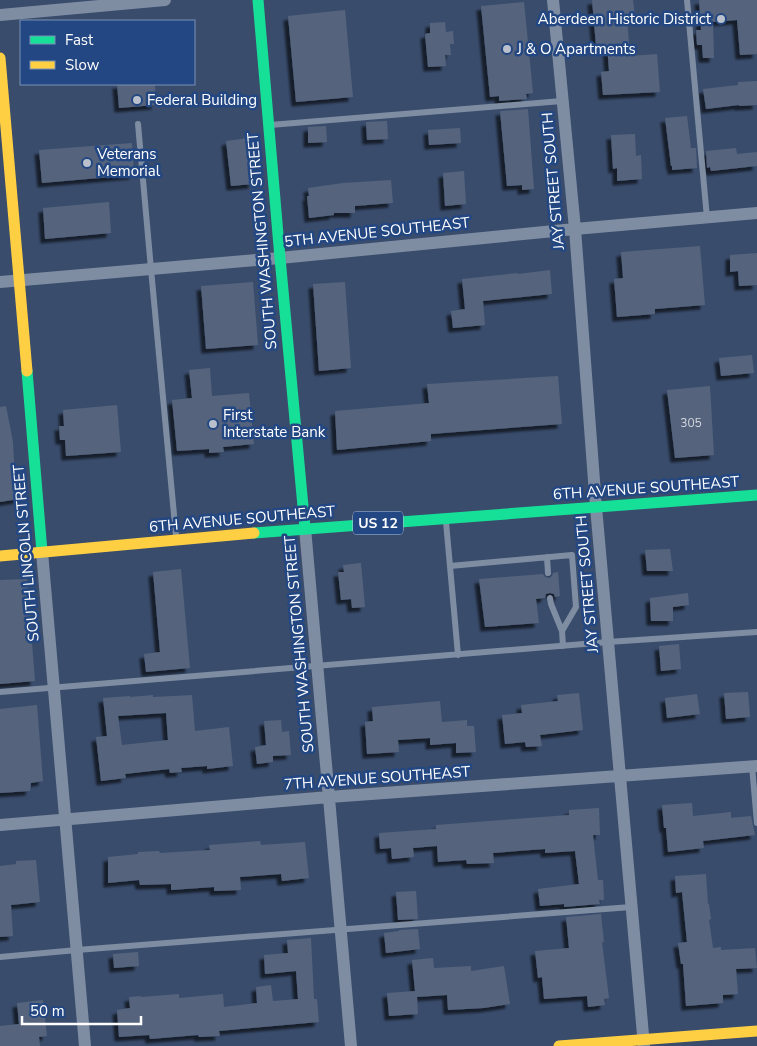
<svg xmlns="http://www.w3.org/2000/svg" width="757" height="1046" font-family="'Nunito Sans',sans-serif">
  <defs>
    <filter id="shadow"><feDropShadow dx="-4.5" dy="4.5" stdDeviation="1" flood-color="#0009"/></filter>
  </defs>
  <rect width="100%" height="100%" fill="#394c6c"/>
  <path fill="#54647d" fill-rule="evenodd" filter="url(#shadow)" d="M592 0H633L635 17H627L630 56 657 54 660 92 603 95 601 72 609 71 607 45 596 46Z
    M699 0H757V54L740 55 737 20 713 22 714 58H703L702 45H697L696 30H701Z
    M524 2 533 93 526 94 527 99 499 101V96L490 97 481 6Z
    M345 10 353 97 296 102 288 16Z
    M445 22 446 32 453 31 454 44H450L451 55H445L446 66 428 67 425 34 430 33V23Z
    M757 81V105L739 106V105L706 109 703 89 738 85V82Z
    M117 84H155L156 105 119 108Z
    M528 109 534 189 522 190V185L507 186 500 111Z
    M687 116 691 148H696L697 168 672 170V166H671L665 118Z
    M387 121 388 139 367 140 366 122Z
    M326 126 327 142 308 143V127Z
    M460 128 461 143 429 145 428 130Z
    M635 134 636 156 641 155 642 179 617 181V168L613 169 611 135Z
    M248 138 253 184 231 186 226 141Z
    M132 143 134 175 42 183 39 150Z
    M736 148 737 154 757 152V166L711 171 710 167 707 168 706 151Z
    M464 171 466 204 445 206 443 173Z
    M391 180 393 203 355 206V213H334V215L309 218 307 196H309L308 188 343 183Z
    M109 202 111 233 45 239 43 208Z
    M700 246 705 305 655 309V314L617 317 614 279 623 278 621 252Z
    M757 253V285L739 286 738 271 730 272V255Z
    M550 270 552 294 483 301 485 325 453 328 451 311 465 309 462 279 518 273V274Z
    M253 282 258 345 206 349 201 286Z
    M345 282 351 368 319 371 313 284Z
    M752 355 754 373 721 376 719 358Z
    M210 368 212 396 249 393 254 444 223 447 224 452 209 453V449L177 451 172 400 192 398 189 370Z
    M558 376 562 424 431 434V441L337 450 335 411 429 403 427 384Z
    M710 386 714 455 675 458 667 390Z
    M117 405 121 452 66 456 65 440H60L59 426H64L63 410Z
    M6 406 13 442 15 478 19 499 0 502V407Z
    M670 549 673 571H647L645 550Z
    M361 563 365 607 352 608 351 599 341 600 338 572H344L343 565Z
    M181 569 190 668 146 672 144 654 160 652 153 572Z
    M558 572 560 596 555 597 554 594 550 593 546 594 545 598 536 599 539 623 485 627 479 579 543 574 545 577 549 578 552 576 553 573Z
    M27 579 35 681 0 684V580Z
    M688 593 689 605 673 607V621H651L650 598Z
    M679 644 681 669 661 671 659 646Z
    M748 692 750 717 726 719 724 693Z
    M579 693 583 730 540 735 542 746 526 747 525 742 505 744 502 715 522 713 521 705 558 701 557 695Z
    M697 694 700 714 667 718 665 698Z
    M153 695V697L192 695 195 731 229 727 233 766 207 769V766L181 768 182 772 170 773 169 769 125 774 126 778 101 781 96 737 107 736 103 698 130 696V697ZM166 713 168 740 122 745 118 716Z
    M440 701 442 722 467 720V726H474L476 752 456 753V743L430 745V738L398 740 399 752 367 754 365 722 373 721 372 707Z
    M37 705 43 781 31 783 30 791 0 793V709Z
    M281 720 282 732 289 731 291 755 273 756V762L257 764 255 747 266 745 264 721Z
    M692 803 693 816 731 812V818L751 816 755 835 703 841 704 848 668 852 666 828H664L662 805Z
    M599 808 600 835H593L598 880H603L604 900H599L600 904 564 907V904L540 906 538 889 579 884 575 851 545 853V849L493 853 494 863 467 864 466 860 438 862 437 846 413 848 414 857 392 859 391 848 380 849 379 833 436 829V825L569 815V810Z
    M260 841 261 845 305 842 309 878 282 881 281 874 240 877 241 890 214 891V887L171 890V884L140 885 139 880 108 883V857L138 854V852L159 851 160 853 210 850 209 845Z
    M36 860 40 902 11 905 13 936 0 937V866L16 864V861Z
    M706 874 708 904H709L711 919 709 920 713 948 721 947V950L755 948 757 968 736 969 738 994 723 995V1003L686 1006 683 964H681L678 943 687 942 682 892 676 893 675 876Z
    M416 891 418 919 398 920 396 892Z
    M601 914 604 942H602L609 998 604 999 605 1005 588 1007 587 996 544 999 542 977 538 978 535 951 569 948 566 917Z
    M418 929 420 949 386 953 384 933 399 931V930Z
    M311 938 314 999H317L319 1022 219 1031 220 1036 199 1037 198 1035 150 1039 149 1035 119 1037 117 1010 130 1008 129 997 141 996V997L179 994V998L223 994 224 1007 257 1003 256 987 271 985 273 1001 298 999 296 971 265 974 264 955 288 953 287 940Z
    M138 952 139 966 114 968 113 954Z
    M433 958 434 968 471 966V971L504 966 510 1004 484 1008 448 1010 447 995 417 997 418 1014 389 1016 387 993 415 991 412 960Z
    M43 1000 47 1036 39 1037 40 1046H0V1026L19 1024 17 1003Z"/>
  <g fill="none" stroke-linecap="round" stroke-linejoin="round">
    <path stroke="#7f8da2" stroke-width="6" d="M687 0 707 218
      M138 124 151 269 176 536
      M270 125 562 101
      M446 522 458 655
      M547 557 548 573
      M450 566 572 555 576 607 562 631 563 646
      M550 598 551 604 562 631
      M0 692 608 642 757 632
      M752 766 757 823
      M0 957 77 950 631 907"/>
    <path stroke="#7f8da2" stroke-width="12" d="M553 0 575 229 596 507 644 1046
      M0 15 165 0
      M0 282 280 258 575 229 757 213
      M305 528 351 1046
      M42 552 85 1046
      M0 825 329 797 757 766"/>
    <path stroke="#16e098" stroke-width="11" d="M258 0 280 258 305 528
      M27 371 42 552
      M254 533 757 495"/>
    <path stroke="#ffcf43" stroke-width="11" d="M0 58 27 371
      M0 556 254 533
      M559 1046 757 1031"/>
  </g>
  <g fill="#bac0cc" stroke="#234782" stroke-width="2">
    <circle cx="721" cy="19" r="5"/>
    <circle cx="507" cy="49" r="5"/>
    <circle cx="137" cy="100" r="5"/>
    <circle cx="87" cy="163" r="5"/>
    <circle cx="213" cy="424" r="5"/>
  </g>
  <g text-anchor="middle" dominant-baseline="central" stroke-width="5" stroke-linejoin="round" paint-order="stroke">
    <g font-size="12" fill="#d4d8de">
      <text x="691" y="423">305</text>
    </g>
    <rect fill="#234782" stroke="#bdc8da" stroke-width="1" x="353" y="511.5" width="50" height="23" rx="4"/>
    <g font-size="14" font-weight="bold" fill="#fff">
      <text x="378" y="523">US 12</text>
    </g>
    <g font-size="15" fill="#fff" stroke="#234782" text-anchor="start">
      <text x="711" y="19" text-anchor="end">Aberdeen Historic District</text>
      <text x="517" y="49">J &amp; O Apartments</text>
      <text x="147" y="100">Federal Building</text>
      <text x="97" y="154">Veterans<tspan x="97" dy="17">Memorial</tspan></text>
      <text x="223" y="415">First<tspan x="223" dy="17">Interstate Bank</tspan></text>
    </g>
    <g font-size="15" fill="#fff" stroke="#234782">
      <text transform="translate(553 181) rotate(-95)">JAY STREET SOUTH</text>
      <text transform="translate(377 232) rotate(-6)">5TH AVENUE SOUTHEAST</text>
      <text transform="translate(262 241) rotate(-95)">SOUTH WASHINGTON STREET</text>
      <text transform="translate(646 488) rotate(-4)">6TH AVENUE SOUTHEAST</text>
      <text transform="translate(242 519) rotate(-5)">6TH AVENUE SOUTHEAST</text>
      <text transform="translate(26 553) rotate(-95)">SOUTH LINCOLN STREET</text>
      <text transform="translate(587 584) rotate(-95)">JAY STREET SOUTH</text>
      <text transform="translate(299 644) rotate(-95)">SOUTH WASHINGTON STREET</text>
      <text transform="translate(377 778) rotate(-4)">7TH AVENUE SOUTHEAST</text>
    </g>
  </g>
  <rect x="20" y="20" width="175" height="65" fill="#234782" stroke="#7b91b4"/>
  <rect x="30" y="36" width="25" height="8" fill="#16e098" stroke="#7b91b4"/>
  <text x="65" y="45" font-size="15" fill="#ffffff">Fast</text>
  <rect x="30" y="61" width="25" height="8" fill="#ffcf43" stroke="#7b91b4"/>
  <text x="65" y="70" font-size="15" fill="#ffffff">Slow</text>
  <path d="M22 1016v8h119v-8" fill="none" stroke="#ffffff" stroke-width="2.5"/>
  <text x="30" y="1016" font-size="15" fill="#ffffff" stroke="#234782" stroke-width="4" paint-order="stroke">50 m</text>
</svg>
